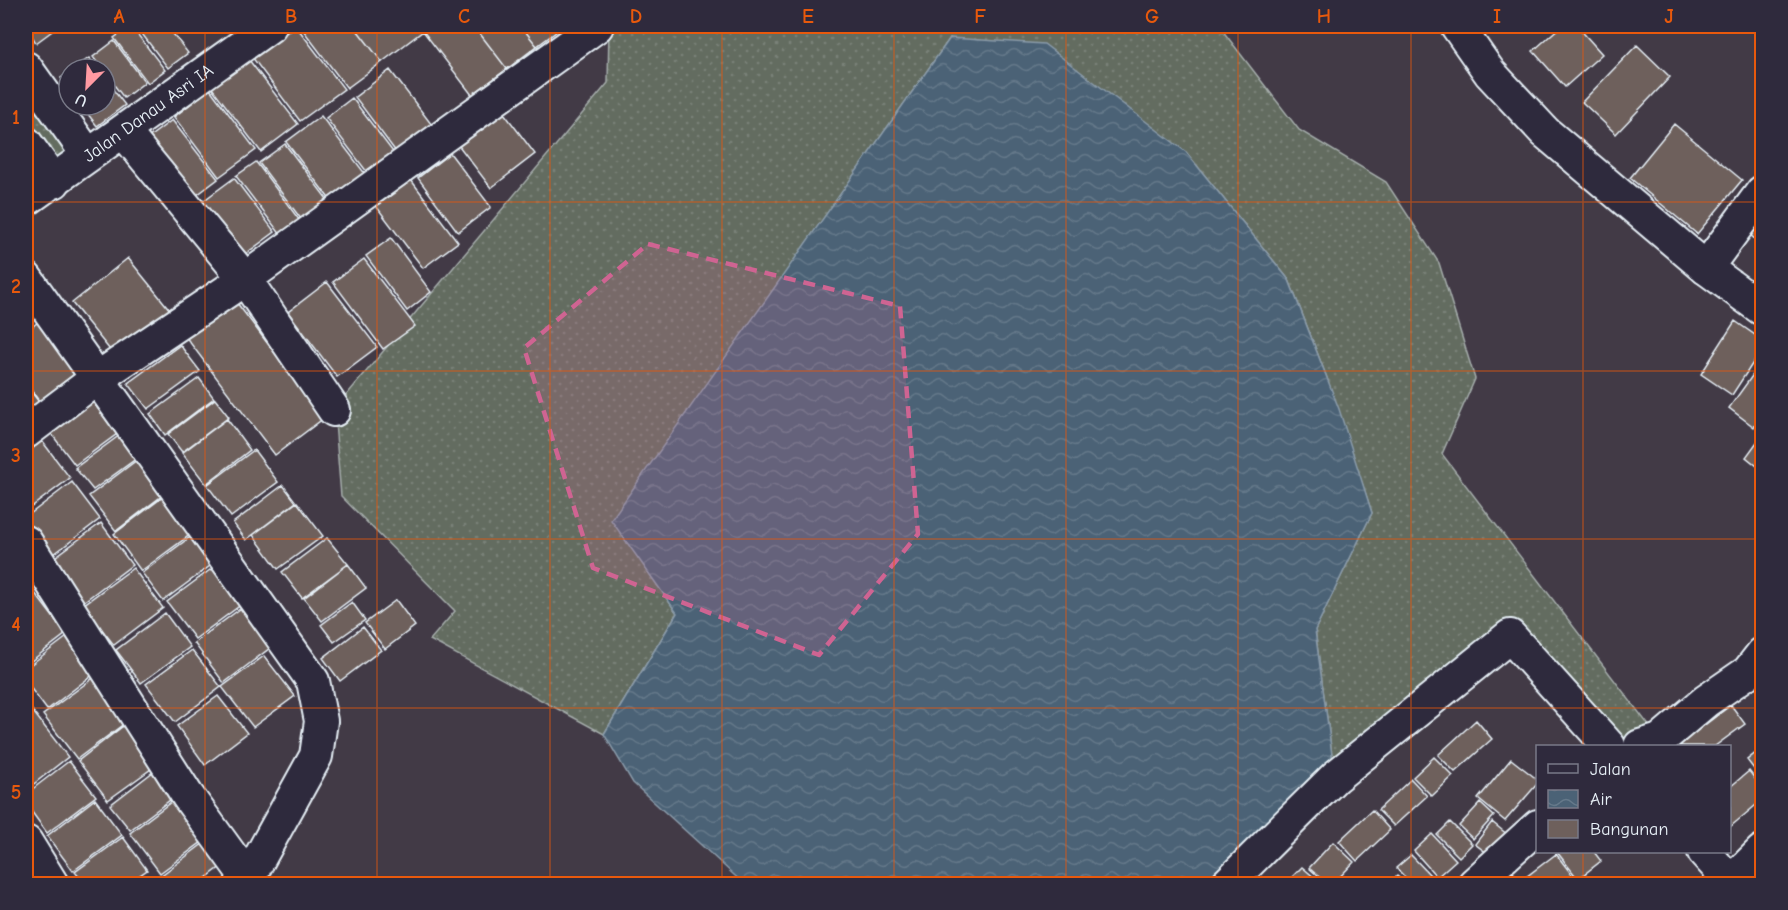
<svg xmlns="http://www.w3.org/2000/svg" width="1788" height="910" font-family="'Comic Neue',sans-serif">
  <defs>
    <pattern id="grass-dots" width="8" height="8" patternUnits="userSpaceOnUse" patternTransform="scale(1.5)"><rect width="8" height="8" fill="#636c60"/><path d="M2 2h.1M6 6h.1" fill="none" stroke="#798178" stroke-width="1.8" stroke-linecap="round"/></pattern>
    <pattern id="water-waves" width="16" height="10" patternUnits="userSpaceOnUse" patternTransform="scale(1.5)"><rect width="16" height="10" fill="#4b6276"/><path d="M0 5q4-4 8 0t8 0" fill="none" stroke="#65798a"/></pattern>
  </defs>
  <rect width="100%" height="100%" fill="#423a46"/>
  <filter id="ink" filterUnits="userSpaceOnUse"><feTurbulence type="fractalNoise" baseFrequency=".0167" numOctaves="2"/><feDisplacementMap in="SourceGraphic" scale="12" xChannelSelector="R" yChannelSelector="G"/><feConvolveMatrix kernelMatrix="1 2 1 2 8 2 1 2 1" color-interpolation-filters="sRGB"/></filter>
  <g filter="url(#ink)">
    <path fill="url(#grass-dots)" stroke="#a6aeac" stroke-width="1.5" d="M609 26H1219L1299 130 1386 182 1439 263 1475 379 1442 454 1660 740 1640 746H1609L1510 636 1335 777 1315 630 1372 513 1327 378 1289 280 1186 152 950 38 612 520 677 613 604 734 430 640 455 611 341 496 334 410 608 83Z
      M26 68 88 155 54 182 26 143Z"/>
    <path fill="url(#water-waves)" stroke="#8a9baa" stroke-width="1.5" d="M950 38 1044 44 1186 152 1289 280 1339 409 1372 513 1315 630 1335 777 1227 884H744L633 783 604 734 677 613 611 520Z"/>
    <path fill="#6e605c" stroke="#e8f1f8" stroke-width="1.5" d="M26 26H59L36 43Z
      M131 26 165 70 148 83 114 38Z
      M136 26H167L188 53 168 68Z
      M296 26 344 89 300 121 252 57Z
      M300 26H354L382 62 347 88Z
      M354 26H419L423 31 382 62Z
      M430 26H474L507 69 472 95 423 31Z
      M474 26H521L537 46 507 69Z
      M521 26H564L537 46Z
      M1561 26H1577L1602 54 1565 87 1533 51Z
      M114 41 145 82 124 98 105 73V69H102L93 57Z
      M1637 45 1670 77 1616 134 1582 102Z
      M89 58 98 69H74Z
      M249 60 298 124 261 152 212 88Z
      M390 70 435 129 399 156 355 97Z
      M69 73V89L61 78Z
      M105 79 125 105 97 126 81 105H105Z
      M210 89 256 150 219 177 174 117Z
      M352 98 393 152 367 172 326 118Z
      M501 109 535 154 491 188 456 142Z
      M321 116 366 175 331 201 286 142Z
      M172 120 218 179 189 201 144 141Z
      M1674 124 1742 180 1697 234 1630 178Z
      M285 144 327 199 301 219 259 163Z
      M450 153 491 207 458 232 418 178Z
      M256 162 300 221 281 235 236 176Z
      M234 178 275 232 236 261 195 207Z
      M411 180 458 242 423 268 376 206Z
      M1762 210V246L1745 230Z
      M391 238 431 292 407 311 366 256Z
      M128 258 170 310 114 355 72 303Z
      M364 259 415 326 383 349 333 282Z
      M327 282 377 347 337 377 288 312Z
      M234 299 324 418 275 455 185 336Z
      M26 308 34 319 26 325Z
      M1735 321 1762 340V349L1732 395 1701 374Z
      M38 322 76 373 39 401 26 383V332Z
      M180 345 200 371 148 409 128 383Z
      M1762 362V415L1754 427 1729 408Z
      M199 378 214 398 165 435 150 414Z
      M26 385 39 402 26 411Z
      M89 397 117 434 75 465 47 428Z
      M215 399 229 417 182 452 168 434Z
      M227 419 250 450 206 484 182 453Z
      M120 435 137 458 93 490 75 468Z
      M1762 435V470L1746 457Z
      M42 441 70 478 26 511V454Z
      M254 450 278 482 231 517 207 485Z
      M137 460 163 495 116 531 89 496Z
      M72 482 100 519 50 557 26 525V517Z
      M283 485 296 502 246 540 233 523Z
      M163 497 191 534 141 571 114 534Z
      M297 502 323 536 278 569 253 535Z
      M101 523 132 565 83 602 51 560Z
      M193 535 214 563 163 601 142 573Z
      M327 538 348 564 302 598 282 572Z
      M348 564 366 588 322 621 304 598Z
      M214 567 242 604 195 639 167 602Z
      M133 568 163 608 114 645 83 605Z
      M26 579 33 588 26 594Z
      M34 592 66 634 26 665V598Z
      M396 600 415 626 385 649 365 623Z
      M352 602 365 620 334 642 321 625Z
      M244 606 274 645 224 683 194 643Z
      M165 613 190 647 141 683 116 650Z
      M363 627 381 650 340 681 323 658Z
      M67 637 95 673 47 710 26 682V668Z
      M192 650 221 687 175 722 146 684Z
      M264 656 295 696 253 727 222 687Z
      M96 676 129 720 77 759 43 715Z
      M218 696 247 733 205 765 177 726Z
      M28 705 68 757 26 790V707Z
      M1731 705 1745 724 1715 746H1677Z
      M131 720 162 761 108 800 78 761Z
      M1476 720 1492 739 1455 772 1438 755Z
      M1762 748V769L1757 773 1747 760Z
      M1434 757 1453 776 1432 796 1413 777Z
      M1511 759 1538 780V783L1505 821 1478 799Z
      M69 761 96 796 47 833 26 804V794Z
      M162 765 182 791 130 830 110 805Z
      M1749 771 1762 788V800L1730 827V787Z
      M1411 779 1427 796 1394 826 1378 810Z
      M179 796 210 836 160 873 130 833Z
      M95 799 122 835 73 871 47 836Z
      M1480 803 1494 816 1473 839 1459 826Z
      M1372 810 1390 830 1357 861 1339 841Z
      M1450 822 1472 844 1459 857 1437 835Z
      M1492 822 1508 835 1491 856 1475 844Z
      M1432 834 1456 860 1437 877 1414 851Z
      M123 837 147 870 127 884H85L75 872Z
      M212 837 230 860 198 884H157L155 880Z
      M1333 842 1354 862 1333 884H1327L1309 868Z
      M1557 852H1594L1601 861 1578 879Z
      M1556 854 1579 884H1531L1526 877Z
      M1411 855 1431 876 1422 884H1412L1396 868Z
      M1302 867 1322 884H1285Z
      M1512 871 1522 884H1495Z
      M26 874 33 884H26Z
      M144 876 151 884H133Z
      M1397 876 1406 884H1389Z"/>
    <g fill="none" stroke-linecap="round" stroke-linejoin="round">
      <g stroke="#e8f1f8" stroke-width="36">
        <g id="minor">
          <path d="M1457 26 1490 73 1545 132 1706 268 1762 309"/>
          <path d="M26 68 88 155"/>
          <path d="M124 132 245 279 334 410"/>
          <path d="M26 143 54 182"/>
          <path id="s1" d="M26 200 270 26"/>
          <path d="M1706 268 1762 192"/>
          <path d="M26 278 313 681 321 721 316 756 248 879 241 884"/>
          <path d="M26 432 96 379 245 279 597 26"/>
          <path d="M26 542 187 795 248 879 249 884"/>
          <path d="M1640 746 1660 740 1706 701 1748 672 1762 654"/>
          <path d="M26 842 52 884"/>
          <path d="M1704 852 1733 884"/>
          <path d="M1227 884 1335 777 1510 636 1609 746"/>
          <path d="M1474 884 1538 826"/>
          <path d="M1729 884 1762 851"/>
        </g>
      </g>
      <use href="#minor" stroke="#2f2a3d" stroke-width="32"/>
    </g>
  </g>
  <path fill="#cf6492" fill-opacity="0.2" stroke="#cf6492" stroke-width="4.5" stroke-dasharray="12 8" stroke-linejoin="round" d="M648 244 900 306 918 534 819 655 593 568 524 348Z"/>
  <path fill="none" stroke="#e8590c" stroke-width="1.5" stroke-opacity="0.55" d="M205 26V884M377 26V884M550 26V884M722 26V884M894 26V884M1066 26V884M1238 26V884M1411 26V884M1583 26V746M26 202H1762M26 371H1762M26 539H1762M26 708H1762M1583 852V884"/>
  <g text-anchor="middle" dominant-baseline="central" stroke-width="5" stroke-linejoin="round" paint-order="stroke">
    <g font-size="18" fill="#e8f1f8" stroke="#2f2a3d">
      <text stroke="none"><textPath href="#s1" startOffset="150">Jalan Danau Asri IA</textPath></text>
    </g>
  </g>
  <rect width="1788" height="910" fill="none" stroke="#2f2a3d" stroke-width="66"/>
  <rect x="1536" y="745" width="195" height="108" fill="#2f2a3d" stroke="#797a88" stroke-width="1.5"/>
  <rect x="1548" y="764" width="30" height="9" fill="#2f2a3d" stroke="#797a88" stroke-width="1.5"/>
  <text x="1590" y="775" font-size="18" fill="#e8f1f8">Jalan</text>
  <rect x="1548" y="790" width="30" height="18" fill="url(#water-waves)" stroke="#797a88" stroke-width="1.5"/>
  <text x="1590" y="805" font-size="18" fill="#e8f1f8">Air</text>
  <rect x="1548" y="820" width="30" height="18" fill="#6e605c" stroke="#797a88" stroke-width="1.5"/>
  <text x="1590" y="835" font-size="18" fill="#e8f1f8">Bangunan</text>
  <g transform="translate(87 87) rotate(204)"><circle r="28" fill="#2f2a3d" stroke="#797a88" stroke-width="1.5"/>
  <path d="M0-4.5L10 22L0 15L-10 22Z" fill="#ff9aa2"/>
  <text y="-9" font-size="16" font-weight="bold" text-anchor="middle" fill="#e8f1f8">U</text>
  </g>
  <rect x="33" y="33" width="1722" height="844" fill="none" stroke="#e8590c" stroke-width="2"/>
  <g font-size="20" text-anchor="middle" font-weight="bold" fill="#e8590c">
    <text x="119" y="23">A</text>
    <text x="291" y="23">B</text>
    <text x="464" y="23">C</text>
    <text x="636" y="23">D</text>
    <text x="808" y="23">E</text>
    <text x="980" y="23">F</text>
    <text x="1152" y="23">G</text>
    <text x="1324" y="23">H</text>
    <text x="1497" y="23">I</text>
    <text x="1669" y="23">J</text>
    <text x="16" y="124">1</text>
    <text x="16" y="293">2</text>
    <text x="16" y="462">3</text>
    <text x="16" y="631">4</text>
    <text x="16" y="799">5</text>
  </g>
</svg>
